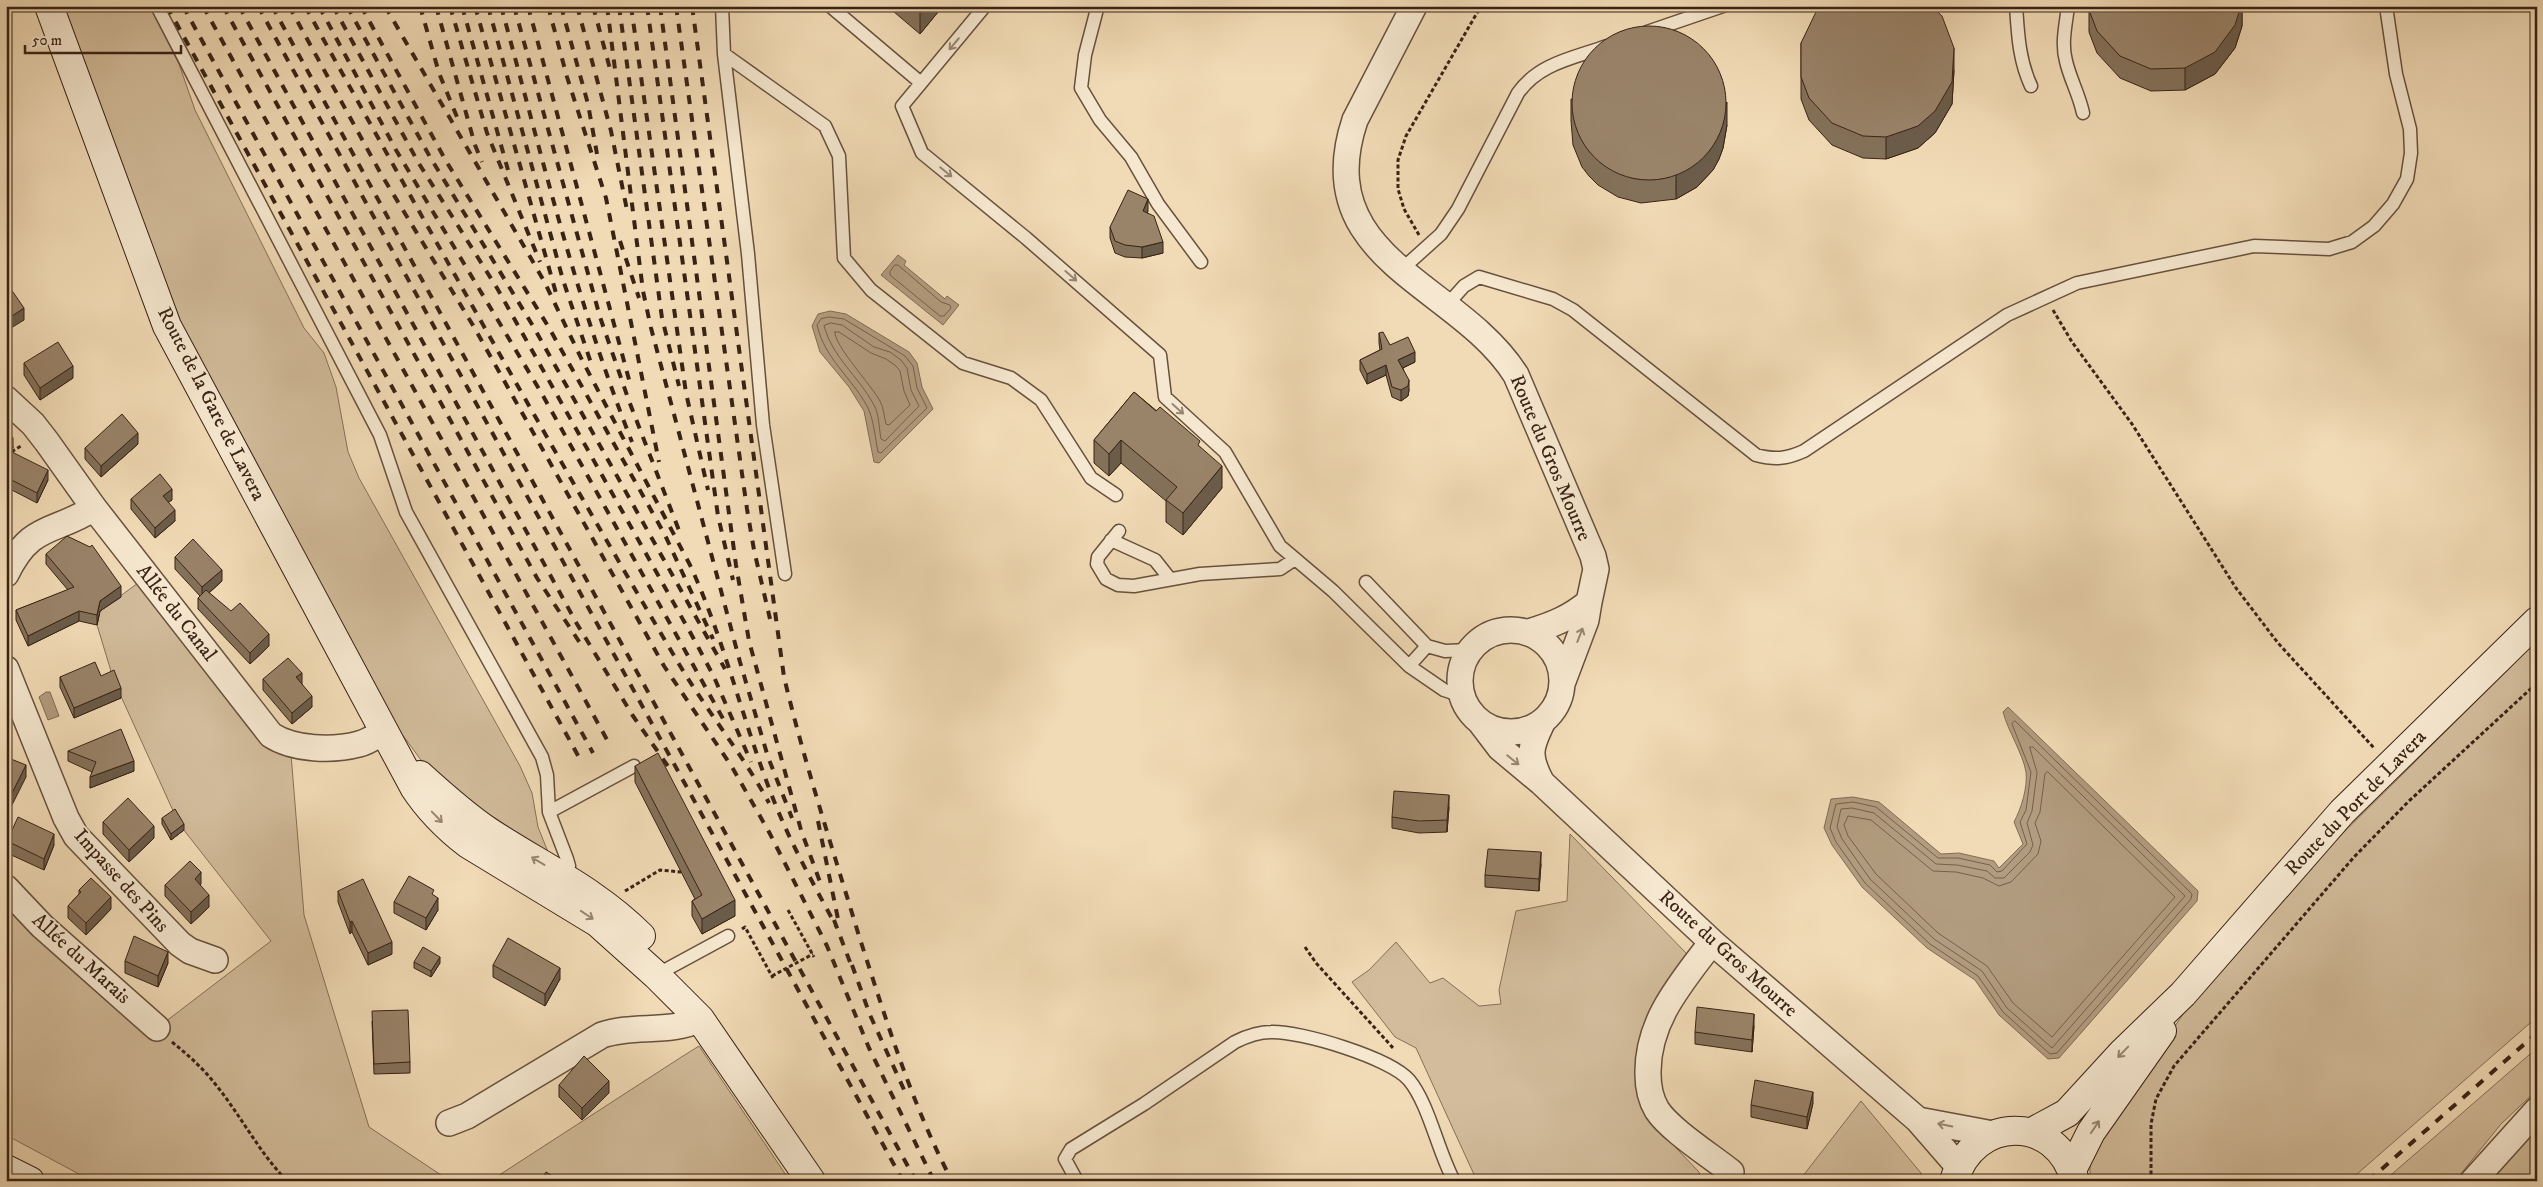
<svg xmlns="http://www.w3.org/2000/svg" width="2543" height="1187" font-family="'IM FELL DW Pica',serif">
  <rect width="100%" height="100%" fill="#f1dbb6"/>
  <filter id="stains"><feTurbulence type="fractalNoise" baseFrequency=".004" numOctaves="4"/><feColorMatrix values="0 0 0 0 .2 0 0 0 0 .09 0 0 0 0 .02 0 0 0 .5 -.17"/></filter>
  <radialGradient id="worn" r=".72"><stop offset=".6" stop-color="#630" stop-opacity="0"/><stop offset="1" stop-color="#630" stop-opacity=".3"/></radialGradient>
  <path fill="#d2bc9b" stroke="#867058" d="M59 6H150L179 64 195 110 304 328 324 353 336 387 348 452 359 478 520 766 532 793 538 827 550 857 511 836 424 764 390 718 183 334Z
    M138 583 291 754 304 915 369 1127 450 1181H92L6 1135V901L148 1035 271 941 183 829 175 815 114 681 97 625 100 611Z
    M2537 641V1017L2349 1181H2090V1164L2092 1151 2193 999 2321 855Z
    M1570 834 1689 956 1638 1055 1637 1089 1641 1104 1654 1125 1699 1172 1701 1181H1477L1416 1048 1395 1037 1352 982 1369 970 1396 942 1430 983 1443 978 1479 1006 1501 1004 1499 990 1516 911 1567 901Z
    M699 1046 790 1181H490L683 1056Z
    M2537 1048V1090L2501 1124 2455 1181H2384Z
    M1861 1101 1921 1173 1922 1181H1799Z
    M2537 1127V1181H2490L2496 1174Z"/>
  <path fill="#b29c7f" stroke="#826c55" d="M898 255 906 261 904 265 945 299 947 296 959 305 943 325 881 275Z
    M830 311 846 314 909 352 917 363 922 387 933 409 879 463 874 462 864 411 849 387 820 352 812 326 818 314Z
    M46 692H50L59 716 48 720 39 697Z
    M2008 707 2198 891 2197 901 2059 1058 2048 1059 1999 1015 1975 980 1927 948 1862 887 1832 845 1824 828 1831 799 1853 797 1879 802 1941 854 1959 853 1994 861 1999 868 2023 844 2014 822C2021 809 2028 787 2026 772 2023 754 2008 731 2003 712Z"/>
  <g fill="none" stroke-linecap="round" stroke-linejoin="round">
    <path stroke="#76604a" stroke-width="1" d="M895 265H898L941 302 950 305 951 308 944 316H940L890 275V272Z
      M829 317 844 319 905 356 913 366 917 388 927 408 881 453 878 452C875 438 874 419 867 406 851 377 825 359 817 325L821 319Z
      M831 323 842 325 874 347 890 352 901 360 907 368 911 390 919 406 885 441 881 439C879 428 879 414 874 405 858 375 833 359 824 326Z
      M835 332H839L871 353 886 359 896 366 900 371 904 391 910 405 889 425 886 424C884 417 884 408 880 401 872 386 833 344 835 332Z
      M2015 721 2192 894 2191 899 2057 1053 2050 1054 2003 1012 1978 976 1930 944 1865 883 1836 842 1830 828 1836 804 1853 802 1876 807 1938 858H1958L1990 865 1997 872 2002 871 2027 844 2020 822 2026 810 2031 772 2012 724Z
      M2030 747H2033L2185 896 2052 1048 2007 1008 1982 971 1934 939 1870 879 1842 839 1837 827 1841 809 1852 808 1874 813 1936 864 1957 865 1987 871 1995 878H2004L2030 852 2033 845 2027 823 2032 811 2037 773Z
      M2048 772 2175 897 2052 1037 2013 1003 1987 966 1938 933 1876 874 1848 836 1844 825 1848 816 1871 820 1933 871 1956 872 1983 878 1999 886 2011 882 2038 854 2041 841 2035 823 2040 812 2045 774Z"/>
    <g stroke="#67513d" stroke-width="15">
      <path id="lane" d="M157 6 380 435 406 512 542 757 547 775 549 812 567 859 569 866 564 880
        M722 6 724 54 825 126 839 156 844 258 871 290 963 363 1011 378 1041 400 1091 478 1116 495
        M830 6 921 83
        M985 6 902 106 922 153 1026 238 1160 355 1165 397 1225 452 1280 546 1333 591 1409 666 1444 690 1462 696
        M1094 6 1097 9 1085 55 1081 88 1100 120 1131 157 1158 204 1201 262
        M2016 6C2018 35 2019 60 2031 86
        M2068 6C2066 24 2061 43 2066 61 2070 79 2079 94 2083 113
        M1647 32 1723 6
        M724 54 748 254 763 425 785 574
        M1401 270 1441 234 1458 209 1518 93C1539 63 1574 58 1607 46
        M1446 306 1464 286 1479 277 1553 299 1573 310 1756 455C1775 460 1786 459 1804 451L2007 315 2077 283 2254 246 2329 249 2352 242 2374 226 2393 204 2407 179 2411 153 2410 129 2396 74 2386 6
        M1119 531 1098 557 1097 564 1106 579 1118 585 1134 586 1200 574 1280 569 1295 559
        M1111 540 1155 560 1170 579
        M1366 582 1427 646
        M1409 666 1427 646 1445 651 1470 650
        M549 812 634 766
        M656 975 728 936
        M1077 1181 1065 1159 1071 1149 1144 1104 1235 1042C1247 1036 1258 1032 1271 1032 1301 1031 1390 1058 1409 1080 1429 1104 1438 1152 1454 1181"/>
    </g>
    <g stroke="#67513d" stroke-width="28">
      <path id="street" d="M1414 6 1355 120C1308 260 1458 283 1516 375L1593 556 1596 569 1589 602
        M6 399 33 424 47 442 94 508 271 735C294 750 333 751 359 744 368 742 376 736 384 731
        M6 574C31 522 54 534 94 508
        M1460 681a51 51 0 1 1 102 0a51 51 0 1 1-102 0Z
        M1529 632C1552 625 1570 618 1589 602L1586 620 1563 681
        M6 669 66 818 76 836 180 944 190 951 215 960
        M1481 723 1500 748 1542 783C1527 756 1530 747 1543 721
        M1542 783 1712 942 1918 1120
        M6 888 42 926 157 1028
        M1712 942C1681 983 1647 1021 1648 1074 1648 1086 1651 1100 1657 1110 1670 1130 1711 1156 1731 1172
        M449 1123 467 1116 602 1035C634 1024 670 1034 700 1019
        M1958 1166 1918 1120 1993 1134
        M2473 1181 2537 1110"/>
    </g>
    <g stroke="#392315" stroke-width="30">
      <path id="secondary" d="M49 6 167 326 414 787C429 810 446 827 468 844L598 923 656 975 700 1019 811 1181
        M420 775C442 795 463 814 488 831 541 866 595 890 641 936
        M2032 1132 2067 1113 2123 1052 2183 994 2342 812 2537 621
        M6 1169 30 1181
        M2072 1170 2091 1132 2162 1031
        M1954 1181C1973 1115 2057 1113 2075 1181"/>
    </g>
    <path stroke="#392315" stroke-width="3" stroke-dasharray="4 2.5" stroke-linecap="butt" d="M1419 235 1404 209 1398 189V160L1406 136 1481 6
      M2053 310 2072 342 2132 424 2236 588 2278 643 2374 748
      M6 455 21 446
      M625 891 660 870 681 872
      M788 910 814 957
      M742 929 745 927 773 978
      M1305 947 1316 963 1394 1049
      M172 1042C188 1055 203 1068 216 1085 241 1116 259 1152 287 1181
      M2151 1181V1124L2156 1099 2174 1066 2354 857 2409 801 2537 683"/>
    <use href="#lane" stroke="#f6e8d0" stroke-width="12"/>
    <use href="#street" stroke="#f6e8d0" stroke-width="25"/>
    <use href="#secondary" stroke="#f6e8d0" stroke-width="28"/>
    <path stroke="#392315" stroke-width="4" stroke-dasharray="9 9" stroke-linecap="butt" d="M167 6 581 761
      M183 6 593 753
      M203 6 611 747
      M223 6 537 578 584 649
      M239 6 577 624 633 716 672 772
      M258 6 903 1181
      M272 6 916 1181
      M289 6 381 174 474 327 664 666 732 767 769 832 827 946 869 1048 934 1181
      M305 6C426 225 549 444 676 659 705 709 742 753 769 803
      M319 6 396 150 542 394 726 724
      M333 6 418 162 497 288 695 641 714 677 751 762
      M347 6 430 157 533 326 725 669
      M361 6 446 161 548 326 665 535 713 639
      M385 6 544 281 582 360 690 565C725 641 743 723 774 801 791 844 814 885 836 926
      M420 6 439 73 459 122
      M436 6 475 145 482 162
      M450 6 487 133 540 262
      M462 6 508 170
      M475 6 556 293
      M488 6 563 280 593 369
      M501 6C541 152 576 301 632 442
      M514 6 600 317 629 401 680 533
      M528 6 631 387
      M548 6 567 77 606 198 659 462
      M561 6 588 104 597 154
      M577 6 611 131 628 215
      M593 6 610 69
      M607 6 643 291 651 328 740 662 768 757 792 818
      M619 6 662 318 679 386
      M631 6 686 393 708 490
      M647 6 718 516 733 580
      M660 6 736 565 749 641 801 830 820 882
      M676 6 747 509 754 550 770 619
      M692 6 784 677C805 765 833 850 859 936 886 1019 911 1103 952 1181
      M620 241 639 298
      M818 821 838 919
      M834 920 853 970
      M852 965 870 1015 906 1094
      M2368 1181 2537 1033"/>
    <path stroke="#392315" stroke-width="3" stroke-dasharray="4 2.5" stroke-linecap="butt" d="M772 976 813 954"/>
  </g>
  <path fill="#84715a" stroke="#392315" d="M887 6H943L920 34Z
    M2089 6H2242V26L2235 48 2215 74 2185 90 2151 91 2120 78 2097 53 2089 32Z
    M1801 43 1954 70 1952 104 1935 133 1918 148 1886 159 1863 158 1832 145 1809 120 1801 99Z
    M1571 99 1727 125 1723 148 1719 159 1713 170 1697 187 1676 199 1641 203 1618 197 1598 185 1589 176 1582 167 1573 145 1571 121Z
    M1148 211 1147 213 1163 253 1142 258 1125 257 1115 253 1110 238V227Z
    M1379 333 1390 345 1415 362 1403 368 1409 390 1408 396 1401 401 1392 397 1386 375 1367 384 1360 370V360L1380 350 1379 343Z
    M24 363 73 378 40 400 24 375Z
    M1134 392 1200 447 1222 488 1183 535 1166 522V501L1121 463 1109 476 1094 463V440Z
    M6 419 11 436 13 448 9 451 48 480 37 503 6 487Z
    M138 444 101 477 85 459V448Z
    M131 499 172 500 168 502 175 521 155 538 131 509Z
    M46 554 121 597 100 611 97 625 79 621 28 646 16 620V610L68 590 46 564Z
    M175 557 222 581 209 593 269 646 250 664 198 609V598L200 596 175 569Z
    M101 676 121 698 74 718 60 687V677Z
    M263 679 302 684 312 707 292 724 263 690Z
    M68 751 134 771 90 788 92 772 68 761Z
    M635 766 735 916 702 934 692 916V901L695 899 635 782Z
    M1449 807 1447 832 1419 833 1392 828V817Z
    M162 818 184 830 171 840 162 824Z
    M103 822 154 838 129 862 103 834Z
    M7 841 54 845 44 870 7 853Z
    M1541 864 1539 891 1485 887V875Z
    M201 884 200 885 209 907 191 924 165 896V885Z
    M79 890 111 909 86 935 68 918V906L79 894Z
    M338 891 392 954 368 965 352 932 350 934 338 902Z
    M394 902 438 910 426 930 394 913Z
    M125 961 168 963 158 987 125 973Z
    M414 962 440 963 431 977 414 968Z
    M493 965 560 979 545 1006 493 977Z
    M372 1021 410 1062V1073L374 1074Z
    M1754 1026 1752 1052 1695 1044V1032Z
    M559 1085 609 1093 582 1120 559 1097Z
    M1813 1103 1807 1129 1751 1117V1105Z"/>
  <path fill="#6b5c4a" stroke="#392315" d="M924 6H943L920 34V11Z
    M2241 6H2242V26L2235 48 2215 74 2185 90V68Z
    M1954 48V70L1952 104 1935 133 1918 148 1886 159V137Z
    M1727 102V125L1723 148 1719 159 1713 170 1697 187 1676 199V176Z
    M1148 199V211L1143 223V211Z
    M1163 242V253L1142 258V247Z
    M24 308V320L6 331V320Z
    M1415 352V362L1398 370V360Z
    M1386 365V375L1367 384V374Z
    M73 366V378L40 400V388Z
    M1409 380V390L1408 396 1401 401V390Z
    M11 427V436L7 429Z
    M138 433V444L101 477V466Z
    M13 438V448L6 453V443Z
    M1121 440V463L1109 476V454Z
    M1222 466V488L1183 535V513Z
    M48 470V480L37 503V493Z
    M172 489V500L163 506V496Z
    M175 510V521L155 538V528Z
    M8 511V522L6 526V515Z
    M222 570V581L202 599V587Z
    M121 586V597L100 611 97 625V615L100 601Z
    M79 611V621L28 646V636Z
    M269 634V646L250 664V653Z
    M302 673V685L296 677Z
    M121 688V698L74 718V708Z
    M312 696V707L292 724V713Z
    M134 761V771L90 788V777Z
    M26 765V777L7 815V803Z
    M1449 795V807L1447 832V820Z
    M184 824V830L171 840V834Z
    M154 826V838L129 862V850Z
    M54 834V845L44 870V859Z
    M1541 852V864L1539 891V879Z
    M201 872V884L195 891V879Z
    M209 895V907L191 924V912Z
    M111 897V909L86 935V923Z
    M438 898V910L426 930V918Z
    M735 900V916L702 934V919Z
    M352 921V932L350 934V922Z
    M392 942V954L368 965V953Z
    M168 952V963L158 987V976Z
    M440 957V963L431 977V971Z
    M560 968V979L545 1006V994Z
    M1754 1014V1026L1752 1052V1040Z
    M609 1081V1093L582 1120V1108Z
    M1813 1092V1103L1807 1129V1117Z"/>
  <path fill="#998369" stroke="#392315" d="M914 6H924L920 11Z
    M1823 6H1931L1942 16 1954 48 1952 82 1935 111 1918 126 1886 137 1863 136 1832 123 1809 98 1801 77V43L1816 12Z
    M2089 6H2241L2235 25 2215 52 2185 68 2151 69 2120 56 2097 31 2089 10Z
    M1572 103a77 77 0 1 1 154 0a77 77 0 1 1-154 0Z
    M1128 190 1148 199 1143 211 1154 216 1163 242 1142 247 1125 245 1115 241 1110 227Z
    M6 282 24 308 6 320Z
    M1383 332 1390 345 1408 337 1415 352 1398 360 1409 380 1408 386 1401 390 1392 387 1386 365 1367 374 1360 360 1382 349 1379 333Z
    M58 342 73 366 40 388 24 363Z
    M1134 392 1156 411 1160 407 1200 441 1198 445 1222 466 1183 513 1166 500 1177 487 1121 440 1109 454 1094 440Z
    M122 414 138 433 101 466 85 448Z
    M6 419 11 427 7 429 13 438 6 443Z
    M6 449 48 470 37 493 6 477Z
    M160 474 172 489 163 496 175 510 155 528 131 499Z
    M67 536 90 547 92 545 121 586 100 601 97 615 79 611 28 636 16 610 74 587 46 554Z
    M193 539 222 570 202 587 175 557Z
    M206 590 231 611 240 603 269 634 250 653 198 598Z
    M288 658 302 673 296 677 312 696 292 713 263 679Z
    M95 662 101 676 114 670 121 688 74 708 60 677Z
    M121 729 134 761 90 777 96 762 68 751Z
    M658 753 735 900 702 919 692 901 702 895 635 766Z
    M6 757 26 765 7 803H6Z
    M1394 791 1449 795 1447 820 1419 821 1392 817Z
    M128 798 154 826 129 850 103 822Z
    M175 809 184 824 171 834 162 818Z
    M18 817 54 834 44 859 7 841Z
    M1488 849 1541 852 1539 879 1485 875Z
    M190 861 201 872 195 879 209 895 191 912 165 885Z
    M409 876 434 890 432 894 438 898 426 918 394 902Z
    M91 878 111 897 86 923 68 906 81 892 79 890Z
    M363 879 392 942 368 953 352 921 350 922 338 891Z
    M134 936 168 952 158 976 125 961Z
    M508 938 560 968 545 994 493 965Z
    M423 947 440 957 431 971 414 962Z
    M1697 1007 1754 1014 1752 1040 1695 1032Z
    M408 1010 410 1062 374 1064 372 1011Z
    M584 1056 609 1081 582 1108 559 1085Z
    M1755 1080 1813 1092 1807 1117 1751 1105Z
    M546 1172 559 1180V1181H541Z"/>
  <defs><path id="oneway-shaft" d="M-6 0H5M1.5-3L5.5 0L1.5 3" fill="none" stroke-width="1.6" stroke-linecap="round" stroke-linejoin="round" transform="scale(1.25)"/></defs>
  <g stroke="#988672">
    <use href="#oneway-shaft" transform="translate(954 44) rotate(130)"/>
    <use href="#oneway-shaft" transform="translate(946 172) rotate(39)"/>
    <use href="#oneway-shaft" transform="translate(1071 276) rotate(41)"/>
    <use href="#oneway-shaft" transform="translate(1178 409) rotate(42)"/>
    <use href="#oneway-shaft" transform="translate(1580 635) rotate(-69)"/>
    <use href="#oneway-shaft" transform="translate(1513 760) rotate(39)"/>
    <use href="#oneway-shaft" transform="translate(437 817) rotate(46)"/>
    <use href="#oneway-shaft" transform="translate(538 861) rotate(-149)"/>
    <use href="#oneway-shaft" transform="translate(587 915) rotate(34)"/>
    <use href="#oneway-shaft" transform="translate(2123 1052) rotate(134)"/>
    <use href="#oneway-shaft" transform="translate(1945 1125) rotate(-169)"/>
    <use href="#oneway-shaft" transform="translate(2095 1127) rotate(-56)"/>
  </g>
  <g text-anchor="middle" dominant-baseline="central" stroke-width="4" stroke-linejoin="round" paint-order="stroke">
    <g font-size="20" fill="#392315" stroke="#f6e8d0">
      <text transform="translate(211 404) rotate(63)">Route de la Gare de Lavera</text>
      <text transform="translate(1550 458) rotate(67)">Route du Gros Mourre</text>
      <text transform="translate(176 613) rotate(52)">Allée du Canal</text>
      <text transform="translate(2356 803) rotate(-46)">Route du Port de Lavera</text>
      <text transform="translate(121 881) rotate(48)">Impasse des Pins</text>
      <text transform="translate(1728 954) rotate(42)">Route du Gros Mourre</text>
      <text transform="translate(81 959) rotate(42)">Allée du Marais</text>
    </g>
  </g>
  <rect width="2543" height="1187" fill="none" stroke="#f1dbb6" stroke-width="25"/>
  <rect x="8" y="8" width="2528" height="1172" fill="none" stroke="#392315" stroke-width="2.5"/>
  <rect x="12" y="12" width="2518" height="1162" fill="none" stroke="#392315"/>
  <path d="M25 45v8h156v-8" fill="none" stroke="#392315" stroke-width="2.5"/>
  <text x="32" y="45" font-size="15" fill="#392315" stroke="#f6e8d0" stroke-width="4" paint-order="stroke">50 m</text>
  <rect width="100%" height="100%" filter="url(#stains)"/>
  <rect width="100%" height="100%" fill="url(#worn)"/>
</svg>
